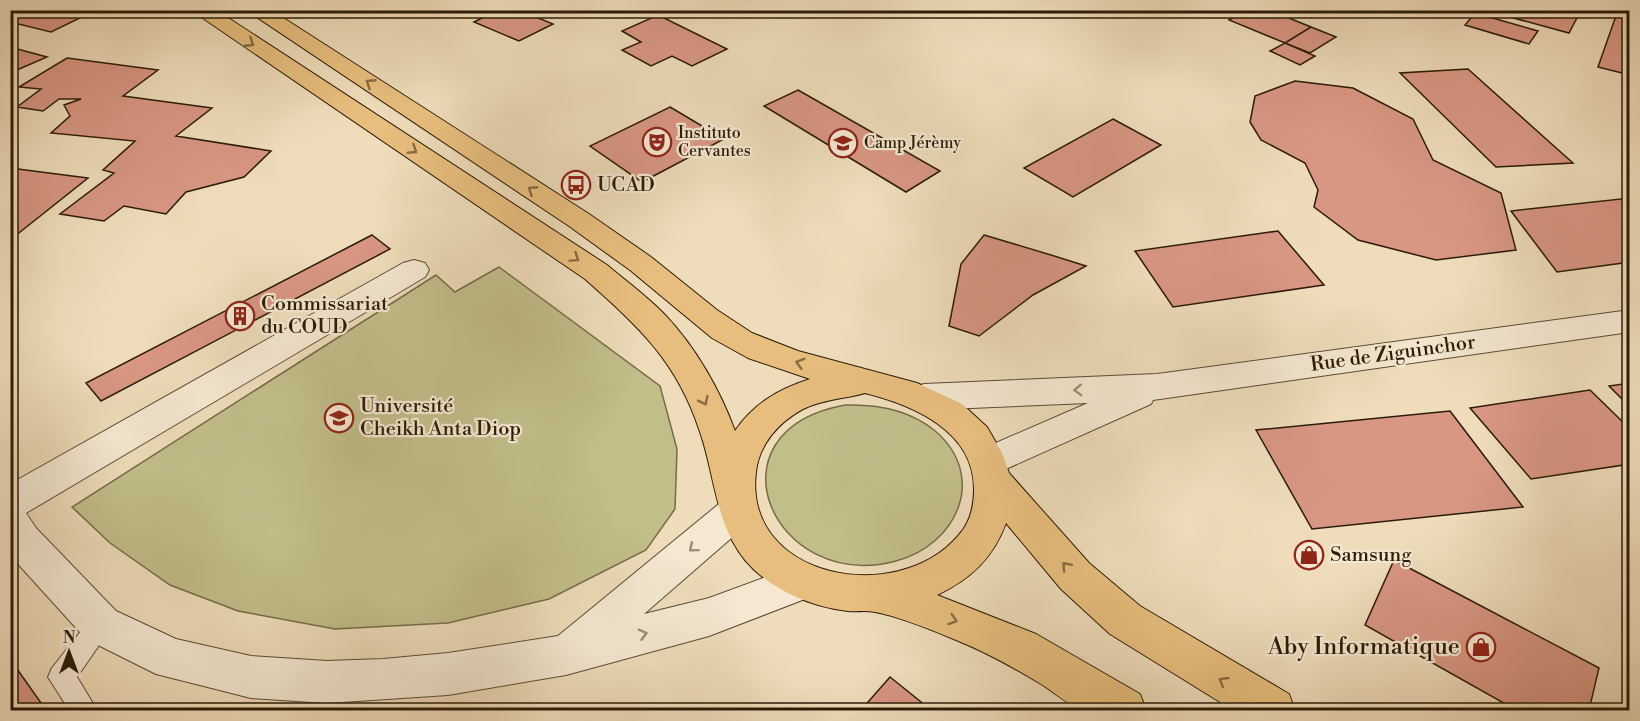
<svg xmlns="http://www.w3.org/2000/svg" width="1640" height="721" font-family="'Libre Bodoni',serif">
  <rect width="100%" height="100%" fill="#eedcba"/>
  <filter id="stains"><feTurbulence type="fractalNoise" baseFrequency=".00333" numOctaves="4"/><feColorMatrix values="0 0 0 0 .2 0 0 0 0 .09 0 0 0 0 .02 0 0 0 .5 -.17"/></filter>
  <radialGradient id="worn" r=".72"><stop offset=".6" stop-color="#630" stop-opacity="0"/><stop offset="1" stop-color="#630" stop-opacity=".3"/></radialGradient>
  <path fill="#c1be8a" stroke="#766c48" stroke-width="1.5" d="M499 267 660 386 677 449 675 509 646 550 549 599 448 623 335 629 238 611 170 585 110 543 72 507 436 275 455 292Z
    M845 405C877 404 908 409 934 430 989 476 957 545 896 561 773 594 702 431 845 405Z"/>
  <path fill="#d89683" stroke="#2b1b05" stroke-width="1.5" d="M10 10H67L86 15 51 32 10 22Z
    M498 10H519L553 24 519 41 474 22Z
    M1246 10H1269L1311 27 1285 43 1229 20Z
    M1484 10H1581L1569 33Z
    M1618 10 1630 11V75L1598 67Z
    M1475 13 1538 31 1529 44 1465 25Z
    M658 15 727 49 692 66 672 56 651 66 622 50 641 42 622 31Z
    M1311 27 1336 37 1310 53 1285 43Z
    M1285 43 1315 56 1300 65 1270 51Z
    M10 47 47 57 10 73Z
    M67 58 158 70 123 96 212 108 176 136 271 151 244 177 186 192 166 214 124 206 104 221 60 214 114 173 103 170 135 141 51 133 70 116 64 105 81 99H59L43 111 17 107 41 89 19 87Z
    M1468 69 1573 163 1496 167 1400 73Z
    M1295 81 1353 88 1413 119 1433 160 1501 193 1516 250 1436 260 1358 240 1314 207 1318 190 1305 163 1261 140 1250 122 1255 96Z
    M798 90 940 171 906 192 764 106Z
    M670 107 724 139 642 182 590 146Z
    M1113 119 1161 145 1073 197 1024 168Z
    M10 168 88 178 10 240V214L14 211H10Z
    M1630 198V262L1557 272 1511 211Z
    M1278 231 1324 285 1173 307 1135 251Z
    M372 235 390 249 101 401 86 383Z
    M984 235 1051 255 1086 266 1033 295 979 336 949 326 961 264Z
    M1630 383V407L1609 386Z
    M1590 390 1630 429V464L1531 479 1470 408Z
    M1450 411 1523 507 1312 529 1256 430Z
    M1394 560 1599 668 1589 710H1516L1365 625Z
    M10 659 46 710H10Z
    M890 677 931 710H861Z"/>
  <g fill="none" stroke-linecap="round" stroke-linejoin="round">
    <g stroke="#5c4b32" stroke-width="2">
      <path id="service" d="M101 613 110 617 113 625 77 677 97 710H69L48 677 52 668 92 617Z"/>
    </g>
    <g stroke="#5c4b32" stroke-width="2">
      <path id="minor" d="M414 260 425 263 429 270 425 277 26 513 36 528 116 611 176 639 251 656 327 661 383 659 448 653 558 636 725 499 738 494 751 499 757 510 751 521 644 614 709 598 804 563 818 568 824 581 818 594 709 636 566 675 448 695 327 703 251 698 156 674 86 639 10 555V484L403 263Z
        M1630 310V332L1153 400 1151 404 988 477 975 472 970 462 975 452 1088 403 924 410 912 406 907 397 912 388 924 384 1157 374Z"/>
    </g>
    <g stroke="#2b1b05" stroke-width="2">
      <path id="primary" d="M191 10H216L607 265C627 282 648 297 666 316 696 348 720 390 735 431 754 403 779 389 810 379L748 358 712 338 630 270 569 226 246 10H271L589 214 651 257 717 310 752 333 798 351 917 383 962 404 987 427 1002 453 1009 473 1089 563 1140 606 1289 694 1295 710H1233L1110 634 1061 589 1006 523C993 558 971 579 937 595L1036 634 1140 694 1146 710C1130 710 1097 715 1083 710 1068 705 1054 692 1041 684 1013 667 986 652 956 640 935 631 897 616 875 612 866 610 857 612 848 611 811 607 769 589 745 560 715 523 715 475 700 432 677 361 639 327 585 279ZM865 393C913 405 975 431 974 490 974 507 970 523 958 536 897 607 743 579 756 472 759 444 779 422 803 409 823 399 844 399 865 393Z"/>
    </g>
    <use href="#service" fill="#f4e8d2" fill-rule="evenodd"/>
    <use href="#minor" fill="#f4e8d2" fill-rule="evenodd"/>
    <use href="#primary" fill="#e7be7d" fill-rule="evenodd"/>
  </g>
  <defs><path id="oneway-chevron" d="M-2-3.5L2.5 0L-2 3.5" fill="none" stroke-width="1.6" stroke-linecap="round" stroke-linejoin="round" transform="scale(1.5)"/></defs>
  <g stroke="#896c41">
    <use href="#oneway-chevron" transform="translate(250 43) rotate(33)"/>
    <use href="#oneway-chevron" transform="translate(370 83) rotate(-147)"/>
    <use href="#oneway-chevron" transform="translate(413 150) rotate(33)"/>
    <use href="#oneway-chevron" transform="translate(532 190) rotate(-147)"/>
    <use href="#oneway-chevron" transform="translate(575 258) rotate(34)"/>
    <use href="#oneway-chevron" transform="translate(800 363) rotate(-164)"/>
    <use href="#oneway-chevron" transform="translate(704 401) rotate(64)"/>
    <use href="#oneway-chevron" transform="translate(1066 566) rotate(-132)"/>
    <use href="#oneway-chevron" transform="translate(953 620) rotate(18)"/>
    <use href="#oneway-chevron" transform="translate(1223 681) rotate(-149)"/>
  </g>
  <g stroke="#9a8c76">
    <use href="#oneway-chevron" transform="translate(1078 390) rotate(178)"/>
    <use href="#oneway-chevron" transform="translate(693 548) rotate(140)"/>
    <use href="#oneway-chevron" transform="translate(643 634) rotate(-15)"/>
  </g>
  <defs>
    <g id="theatre-ring" transform="scale(1.5)"><circle r="9.5" fill="#f4e8d2" stroke="#8f2418" stroke-width="1.5"/><path d="M-5-5.5Q0-4 5-5.5V0Q5 5 0 6Q-5 5-5 0ZM-3.3-2.5H-1v1.5H-3.3ZM1-2.5H3.3v1.5H1ZM-2.8 1Q0 5.5 2.8 1Z" fill="#8f2418"/></g>
    <g id="university-ring" transform="scale(1.5)"><circle r="9.5" fill="#f4e8d2" stroke="#8f2418" stroke-width="1.5"/><path d="M0-5L7-2L0 1L-7-2ZM-4 1L0 2.5L4 1V4Q0 6-4 4Z" fill="#8f2418"/></g>
    <g id="bus-ring" transform="scale(1.5)"><circle r="9.5" fill="#f4e8d2" stroke="#8f2418" stroke-width="1.5"/><path d="M-5-6H5V4H4V6H2V4H-2V6H-4V4H-5ZM-3.5-4V0h7V-4ZM-3.5 1.2v1.5H-2V1.2ZM2 1.2v1.5H3.5V1.2Z" fill="#8f2418"/></g>
    <g id="building-ring" transform="scale(1.5)"><circle r="9.5" fill="#f4e8d2" stroke="#8f2418" stroke-width="1.5"/><path d="M-4-6H4V6H1V3H-1V6H-4ZM-2.5-4.3h1.7v1.8h-1.7ZM.8-4.3h1.7v1.8H.8ZM-2.5-1h1.7V.8h-1.7ZM.8-1h1.7V.8H.8Z" fill="#8f2418"/></g>
    <g id="shop-ring" transform="scale(1.5)"><circle r="9.5" fill="#f4e8d2" stroke="#8f2418" stroke-width="1.5"/><path d="M-5-2.5h2.3a2.7 3.5 0 0 1 5.4 0H5L5.5 6h-11ZM-1.5-2.5h3a1.5 2.3 0 0 0-3 0Z" fill="#8f2418"/></g>
  </defs>
  <g fill-rule="evenodd">
    <use href="#theatre-ring" x="657" y="142"/>
    <use href="#university-ring" x="843" y="143"/>
    <use href="#bus-ring" x="576" y="185"/>
    <use href="#building-ring" x="240" y="316"/>
    <use href="#university-ring" x="339" y="418"/>
    <use href="#shop-ring" x="1309" y="555"/>
    <use href="#shop-ring" x="1481" y="647"/>
  </g>
  <g text-anchor="middle" dominant-baseline="central" stroke-width="4.5" stroke-linejoin="round" paint-order="stroke">
    <g font-size="16" fill="#2b1b05" stroke="#f4e8d2" text-anchor="start">
      <text x="678" y="133">Instituto<tspan x="678" dy="18">Cervantes</tspan></text>
      <text x="864" y="143">Camp Jérèmy</text>
    </g>
    <g font-size="20" fill="#2b1b05" stroke="#f4e8d2" text-anchor="start">
      <text x="597" y="185">UCAD</text>
      <text x="261" y="304">Commissariat<tspan x="261" dy="23">du COUD</tspan></text>
      <text x="360" y="406">Université<tspan x="360" dy="23">Cheikh Anta Diop</tspan></text>
      <text x="1330" y="555">Samsung</text>
    </g>
    <g font-size="20" fill="#2b1b05" stroke="#f4e8d2">
      <text transform="translate(1393 354) rotate(-8)">Rue de Ziguinchor</text>
    </g>
    <g font-size="24" fill="#2b1b05" stroke="#f4e8d2" text-anchor="end">
      <text x="1460" y="647">Aby Informatique</text>
    </g>
  </g>
  <rect width="1640" height="721" fill="none" stroke="#eedcba" stroke-width="36"/>
  <rect x="12" y="12" width="1616" height="697" fill="none" stroke="#2b1b05" stroke-width="3"/>
  <rect x="18" y="18" width="1604" height="685" fill="none" stroke="#2b1b05" stroke-width="1.5"/>
  <g transform="translate(69 652)" stroke="#f4e8d2" stroke-width="4.5" paint-order="stroke">
  <path d="M0-4.5L10 22L0 15L-10 22Z" fill="#2b1b05"/>
  <text y="-9" font-size="16" font-weight="bold" text-anchor="middle" fill="#2b1b05">N</text>
  </g>
  <rect width="100%" height="100%" filter="url(#stains)"/>
  <rect width="100%" height="100%" fill="url(#worn)"/>
</svg>
